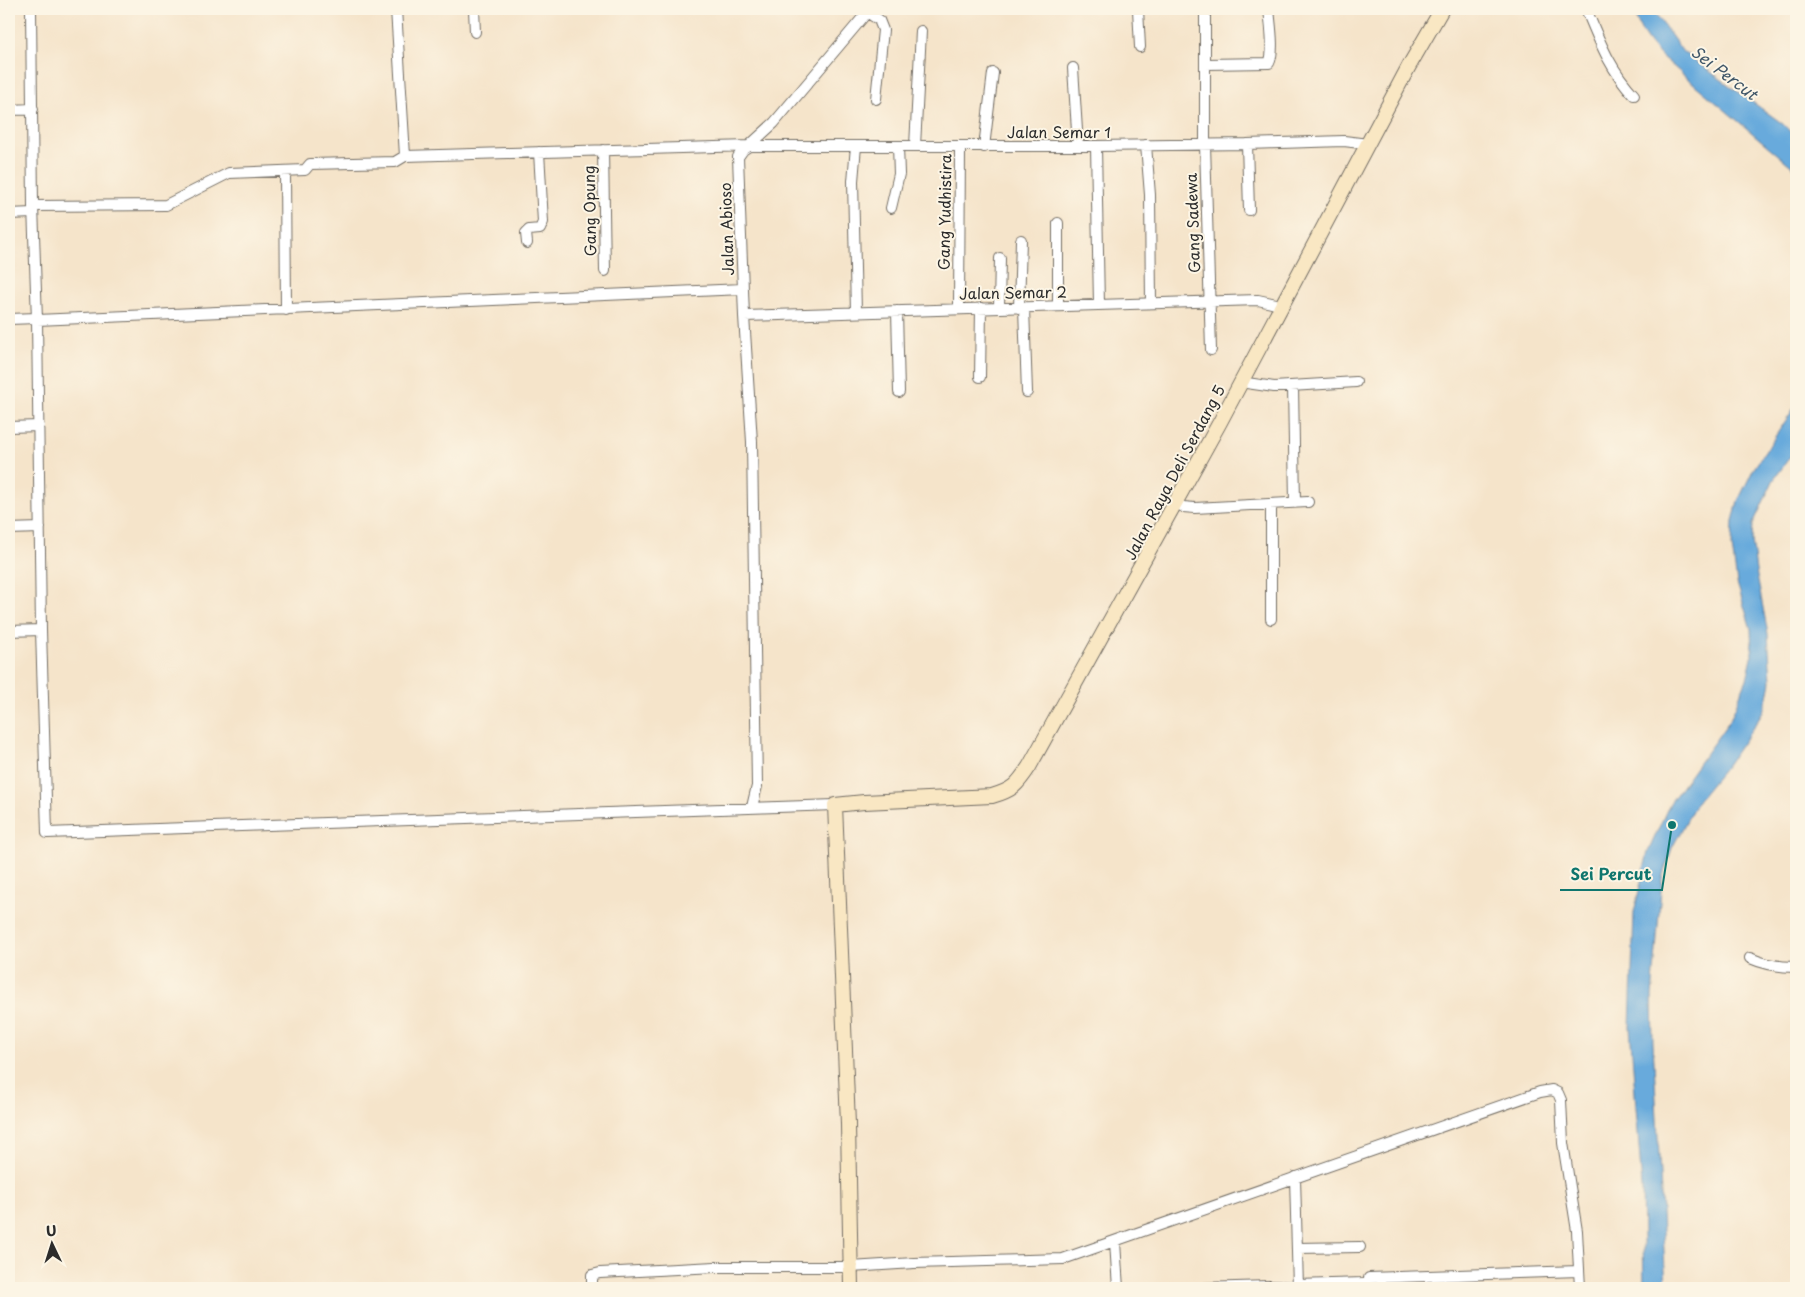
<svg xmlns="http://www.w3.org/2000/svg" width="1805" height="1297" font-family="'Playpen Sans',sans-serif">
  <rect width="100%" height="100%" fill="#fcf5e5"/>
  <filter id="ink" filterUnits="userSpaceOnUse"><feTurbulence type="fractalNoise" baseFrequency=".02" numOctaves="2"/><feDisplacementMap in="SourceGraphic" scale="10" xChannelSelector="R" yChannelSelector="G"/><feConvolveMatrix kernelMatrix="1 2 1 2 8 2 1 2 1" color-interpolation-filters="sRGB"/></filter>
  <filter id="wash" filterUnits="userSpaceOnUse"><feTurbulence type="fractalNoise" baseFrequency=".0096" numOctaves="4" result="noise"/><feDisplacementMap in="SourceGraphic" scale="20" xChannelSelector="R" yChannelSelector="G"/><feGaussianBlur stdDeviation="1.12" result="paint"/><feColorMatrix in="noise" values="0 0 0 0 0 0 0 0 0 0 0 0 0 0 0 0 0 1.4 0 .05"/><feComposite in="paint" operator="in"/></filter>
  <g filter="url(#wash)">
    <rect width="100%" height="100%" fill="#f5e4ca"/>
    <path fill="#67aadc" stroke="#496a84" d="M1633 9H1655V13L1683 52 1783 124 1796 138V170L1661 56C1646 40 1639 30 1633 9Z
      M1796 405V448L1773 481 1753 524 1752 540 1756 571 1768 634 1771 681 1768 697 1763 711 1754 726 1727 765 1696 803 1672 848 1662 878 1652 996 1653 1043 1666 1288H1644L1642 1187 1630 1027 1634 912 1648 852 1670 803 1730 720 1747 679 1752 657 1751 629 1737 583 1732 547 1733 521 1738 501 1753 470Z"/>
  </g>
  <g filter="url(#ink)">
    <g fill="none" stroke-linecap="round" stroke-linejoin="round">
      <g stroke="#726c63" stroke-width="12">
        <path id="street" d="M31 9 33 206 37 320 41 630 47 833 835 805
          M396 9 405 156 749 146H1096L1247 144 1344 141 1368 144
          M474 9 475 32
          M1138 9 1140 47
          M1205 9V144L1211 350
          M1586 9C1600 42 1609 68 1634 95
          M867 12 879 20 883 30 876 99
          M1205 64 1269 63C1275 52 1270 22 1269 9
          M1073 68 1078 146
          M9 110 33 109
          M1247 144 1249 210
          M1146 145 1150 195 1151 303
          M856 146 853 181 856 312
          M915 146 921 31
          M1096 146 1099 305
          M984 147 993 73
          M603 150 605 271
          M285 171 286 310
          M33 206 166 205 229 173 305 170 310 164 395 162 405 156
          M891 208 899 174 898 146
          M9 214 33 213
          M527 243 526 233 529 230 540 229 543 222 539 152
          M1058 306V223
          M959 308 960 147
          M999 308 1000 258
          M1019 308 1021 240
          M1024 308 1027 392
          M897 311 899 392
          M744 316 1258 300 1281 305
          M9 319 37 318
          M37 320 743 289
          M980 377 981 308
          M1240 382 1274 387 1356 382
          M1293 386 1295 503
          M9 427 39 426
          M1176 502 1183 507 1195 508 1308 502
          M9 529 40 528
          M1271 619V504
          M9 631 41 630
          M752 807 757 786 752 442 744 316 738 157 743 150 749 146 774 123 870 9
          M1750 958C1766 965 1779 967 1796 967
          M1295 1177 1298 1288
          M1115 1242 1118 1288
          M1297 1248 1360 1247
          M592 1288V1275L600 1273 715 1267H851L914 1263 1063 1259 1540 1092 1552 1090 1558 1093 1561 1100 1563 1143 1577 1231 1580 1288
          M1202 1288 1364 1283
          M1369 1288V1278L1579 1271"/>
      </g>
      <g stroke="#726c63" stroke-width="16">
        <path id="secondary" d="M851 1288 848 1124 835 805 864 802 992 796C1013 790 1017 785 1029 767L1220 422 1409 66 1442 9"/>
      </g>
      <use href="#street" stroke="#fff" stroke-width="10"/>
      <use href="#secondary" stroke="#f9e7c3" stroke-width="14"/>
    </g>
  </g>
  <g text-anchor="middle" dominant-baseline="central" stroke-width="4" stroke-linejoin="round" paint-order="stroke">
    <g font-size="15" fill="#2b2b2b" stroke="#fcf5e5">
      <text x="1059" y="131">Jalan Semar 1</text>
      <text transform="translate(589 211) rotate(-91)">Gang Opung</text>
      <text transform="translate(944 212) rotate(-89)">Gang Yudhistira</text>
      <text transform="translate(1192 223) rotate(-92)">Gang Sadewa</text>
      <text transform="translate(726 229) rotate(-92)">Jalan Abioso</text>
      <text transform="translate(1013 292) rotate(-1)">Jalan Semar 2</text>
      <text transform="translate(1174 472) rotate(-62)">Jalan Raya Deli Serdang 5</text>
    </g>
    <g font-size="16" font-style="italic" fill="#405769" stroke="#fcf5e5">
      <text transform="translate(1725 72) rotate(37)">Sei Percut</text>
    </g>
  </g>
  <path fill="none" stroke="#0f766e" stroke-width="2" d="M1672 825L1662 890H1560"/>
  <circle fill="#0f766e" stroke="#fcf5e5" stroke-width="2" cx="1672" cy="825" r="5"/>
  <g font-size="16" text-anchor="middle" font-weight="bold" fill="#0f766e" stroke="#fcf5e5" stroke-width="4" stroke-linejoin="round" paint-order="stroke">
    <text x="1611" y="880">Sei Percut</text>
  </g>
  <rect width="1805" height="1297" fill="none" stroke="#fcf5e5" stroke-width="30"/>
  <g transform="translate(52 1244) rotate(356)" stroke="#fcf5e5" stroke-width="4" paint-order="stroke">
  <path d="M0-4L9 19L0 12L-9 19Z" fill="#2b2b2b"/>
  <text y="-8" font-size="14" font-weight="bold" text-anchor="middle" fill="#2b2b2b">U</text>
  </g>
</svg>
